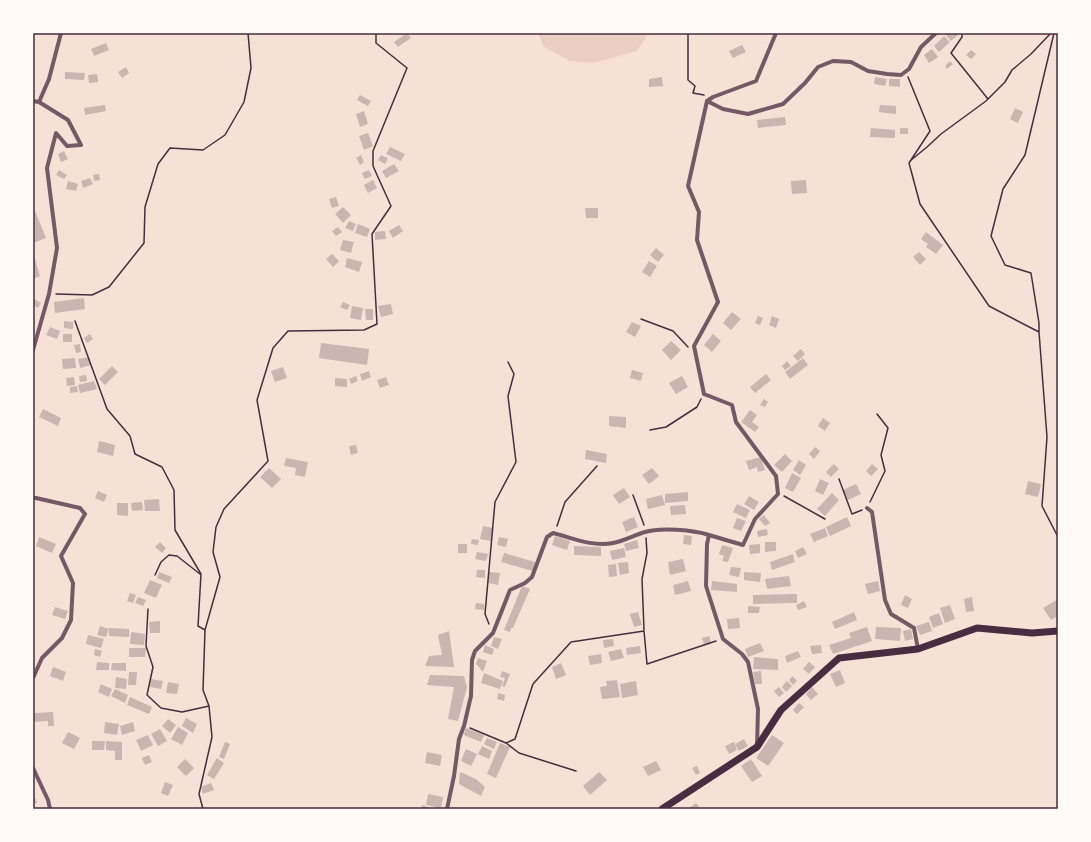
<svg xmlns="http://www.w3.org/2000/svg" width="1091" height="842" font-family="'DejaVu Sans',sans-serif">
  <rect width="100%" height="100%" fill="#f7e1d7"/>
  <path fill="#ebcfc5" d="M538 33H649L637 51 593 63 570 61 544 47Z"/>
  <path fill="#ccb4b1" d="M407 33 411 38 398 47 394 42Z
    M948 33H958L959 34 951 41 946 35Z
    M944 36 950 42 939 52 934 46Z
    M106 43 109 50 94 56 91 49Z
    M742 45 746 52 733 58 729 51Z
    M932 49 938 57 929 63 924 55Z
    M971 50 976 54 971 59 966 55Z
    M950 61 953 64 947 69 945 66Z
    M126 67 129 73 122 78 118 72Z
    M65 72 85 73 84 80 65 79Z
    M97 74 98 82 89 83 88 75Z
    M662 77 663 86 649 87V79Z
    M875 77 887 79 885 86 874 84Z
    M889 79H900V87L889 86Z
    M360 95 371 101 368 106 357 100Z
    M105 105 106 111 85 115 84 108Z
    M880 105 896 106V114L879 112Z
    M1015 108 1023 112 1018 123 1010 119Z
    M364 111 368 124 360 127 356 114Z
    M785 117 786 125 758 128 757 120Z
    M871 128 895 130V138L870 137Z
    M900 128H908V134H900Z
    M368 133 373 146 364 150 359 136Z
    M390 147 405 154 401 161 386 154Z
    M64 151 68 159 61 162 58 154Z
    M361 155 364 162 360 165 356 158Z
    M381 155 388 158 385 164 378 160Z
    M394 164 399 171 386 178 382 171Z
    M59 170 67 175 64 179 56 175Z
    M369 170 372 176 365 179 362 173Z
    M99 174 100 180 94 181 93 175Z
    M90 178 93 184 83 188 81 181Z
    M373 180 377 188 368 193 364 185Z
    M806 180 807 193 792 194 791 181Z
    M68 181 78 184 76 191 66 189Z
    M336 197 339 206 332 208 329 199Z
    M33 206 46 238 33 243Z
    M343 207 351 215 343 223 335 214Z
    M585 208H598V218H586Z
    M349 221 356 224 353 231 345 228Z
    M358 224 370 229 367 237 355 233Z
    M399 225 403 231 393 238 389 231Z
    M338 227 342 232 336 236 332 231Z
    M385 231 386 239 375 240V232Z
    M926 232 943 245 936 254 926 247 928 244 921 239Z
    M343 240 354 242 351 253 340 250Z
    M656 248 664 255 658 262 650 255Z
    M33 252 40 276 33 279Z
    M919 252 926 259 920 265 913 257Z
    M332 254 339 261 333 267 326 259Z
    M347 258 362 262 359 272 345 267Z
    M649 261 657 266 650 277 642 272Z
    M84 298 85 309 55 313 54 302Z
    M34 299 41 303 38 308 33 305Z
    M343 302 350 305 347 310 340 307Z
    M391 304 393 314 381 317 378 306Z
    M352 306 363 308 361 320 350 318Z
    M365 309H373V320H366Z
    M732 312 741 319 731 330 723 323Z
    M758 316 763 318 760 325 755 323Z
    M772 316 779 319 776 328 769 325Z
    M64 321 73 322V329L64 328Z
    M632 322 641 326 635 337 626 332Z
    M50 327 60 331 57 339 46 335Z
    M63 334H72V342H63Z
    M90 334 93 339 87 343 84 338Z
    M713 334 721 341 712 352 704 345Z
    M671 341 681 350 671 360 662 350Z
    M321 343 369 349 367 365 319 358Z
    M80 344 81 352 76 353 74 345Z
    M801 349 805 354 798 361 793 356Z
    M89 357 91 365 80 368 78 359Z
    M75 358 76 368 63 369 62 359Z
    M803 358 808 365 790 379 785 372Z
    M787 361 791 366 785 370 782 366Z
    M112 366 118 372 105 385 99 379Z
    M283 367 287 378 275 382 271 371Z
    M632 370 643 373 641 381 630 378Z
    M369 371 371 377 362 381 360 374Z
    M766 374 771 380 755 393 750 387Z
    M86 375 87 381 80 382 79 376Z
    M356 376 358 381 351 384 349 379Z
    M682 376 688 387 676 394 669 383Z
    M74 377 75 385 67 386 66 378Z
    M386 377 389 385 380 388 377 380Z
    M335 378 347 379V387L335 386Z
    M94 381 97 389 80 393 78 385Z
    M77 386 78 392 70 393V387Z
    M764 399 768 402 765 407 760 405Z
    M43 409 61 418 58 426 39 417Z
    M750 410 757 415 752 422 759 427 755 432 741 422Z
    M609 416 626 417V428L609 426Z
    M823 418 830 423 825 431 818 426Z
    M99 441 115 445 113 456 97 452Z
    M356 445 358 453 351 455 349 446Z
    M815 447 820 451 814 459 809 454Z
    M586 450 607 454 606 463 585 459Z
    M785 454 792 461 782 472 774 465Z
    M761 457 765 470 758 472 757 467 749 470 746 461Z
    M286 458 308 462 305 477 295 475 296 468 284 466Z
    M799 460 806 465 800 475 793 470Z
    M834 464 839 469 831 477 826 472Z
    M872 464 878 469 871 476 866 471Z
    M269 468 281 479 272 488 260 477Z
    M652 468 659 476 649 484 642 475Z
    M792 473 801 478 793 492 785 488Z
    M820 479 829 483 823 495 815 491Z
    M1028 481 1041 484 1038 497 1025 494Z
    M856 484 861 494 848 500 843 490Z
    M624 488 630 497 619 504 613 495Z
    M98 491 107 495 104 502 95 498Z
    M688 492V501L665 503V494Z
    M832 493 839 500 825 516 817 509Z
    M662 495 665 505 648 509 646 499Z
    M749 496 759 502 754 510 744 504Z
    M159 499 160 511H145L144 500Z
    M142 502 143 510 132 511 131 503Z
    M117 503H128V516L117 515Z
    M737 504 750 510 746 518 733 512Z
    M685 505 686 514 671 515 670 506Z
    M764 515 770 523 765 526 759 519Z
    M634 517 638 527 626 532 622 522Z
    M847 517 851 526 830 536 826 527Z
    M737 518 746 521 741 531 733 528Z
    M483 526 493 528 491 541 480 539Z
    M825 528 828 536 814 542 810 534Z
    M767 529 768 535 758 537 757 531Z
    M684 535 692 536 691 545 683 544Z
    M555 536 570 541 567 550 552 545Z
    M39 537 56 544 52 553 36 546Z
    M499 537 508 539 506 547 497 545Z
    M472 539 479 540 478 545 471 544Z
    M637 540 639 548 626 551 624 544Z
    M160 542 166 548 162 553 155 547Z
    M765 542H776V551L765 552Z
    M458 544H467V553H458Z
    M760 544V553L750 554 749 545Z
    M722 545 733 548 728 562 722 561 724 556 719 554Z
    M574 546 601 547V556L574 555Z
    M803 547 807 554 798 558 795 551Z
    M624 548 626 557 612 560 610 551Z
    M477 552 488 554 486 561 475 559Z
    M504 553 535 562 533 571 501 562Z
    M793 554 795 562 772 570 770 562Z
    M683 559 686 571 670 575 668 562Z
    M628 562 629 573 620 575 618 563Z
    M616 564 617 576 609 577 608 565Z
    M731 567 741 568 739 577 729 575Z
    M477 570H485V578L476 577Z
    M159 572 172 577 169 583 157 578Z
    M489 572 500 573 498 585 488 583Z
    M744 572 761 573 760 582 744 580Z
    M789 576 791 586 767 589 765 579Z
    M150 580 162 585 156 598 144 593Z
    M688 581 691 591 675 595 673 585Z
    M712 581 737 584V592L711 590Z
    M878 581 880 591 868 594 865 584Z
    M522 586 530 589 513 628H511L510 632 504 630Z
    M130 593 136 595 133 603 127 601Z
    M797 594V603L753 604V595Z
    M905 595 912 599 908 608 901 605Z
    M138 597 146 600 143 606 135 603Z
    M972 597 974 611 966 612 964 599Z
    M1058 599V616L1051 620 1043 608Z
    M804 601 807 607 798 610 796 605Z
    M476 603 484 604V610L475 609Z
    M950 605 955 619 945 623 940 608Z
    M748 606 760 607 759 613H748Z
    M55 607 68 611 65 619 52 615Z
    M638 612 642 625 634 627 630 614Z
    M854 612 857 620 835 629 832 622Z
    M939 613 943 624 933 628 929 617Z
    M739 618 740 628 728 629 727 619Z
    M160 621V633H150L149 622Z
    M929 622 932 631 920 635 916 626Z
    M100 626 109 629 106 637 97 635Z
    M867 627 872 641 833 654 829 645 851 638 849 633Z
    M876 627 901 628 900 641 875 639Z
    M109 628 129 629V637L109 636Z
    M911 629 913 639 905 641 903 631Z
    M449 631 454 667 425 666 429 656 442 655 438 635Z
    M131 632 145 634 144 645 130 644Z
    M88 635 104 639 101 648 86 644Z
    M709 636 711 642 704 644 702 638Z
    M494 637 502 639 498 649 491 646Z
    M613 639 614 646 604 648 603 640Z
    M760 643 764 651 748 657 745 649Z
    M485 645 494 649 492 655 483 652Z
    M821 645 822 653 812 654 810 646Z
    M640 646 641 653 627 655 626 648Z
    M129 648H146L145 657H129Z
    M95 649 102 651 100 657 94 655Z
    M621 649 624 658 611 661 608 652Z
    M798 651 801 657 787 663 785 656Z
    M601 654 602 663 590 665 588 656Z
    M754 657 778 659V670L753 669Z
    M478 658 487 661 483 672 476 664Z
    M97 662 109 663V670H96Z
    M809 662 815 667 809 674 803 669Z
    M112 663H126V671L111 670Z
    M561 663 566 675 556 679 552 667Z
    M53 667 66 672 63 681 50 676Z
    M840 670 845 683 836 687 830 674Z
    M502 671 510 674 505 687 502 686 505 678 500 677Z
    M761 671 762 684H755L753 672Z
    M129 672H137L136 685H128Z
    M484 673 503 681 500 689 481 683Z
    M430 675 464 676 467 687 458 721 448 719 454 687 427 685Z
    M793 676 797 681 793 685 789 680Z
    M116 677 127 679 126 689 115 688Z
    M151 679 163 681 161 689 150 687Z
    M617 680 620 697 602 699 600 687 607 686 606 681Z
    M636 681 638 695 622 698 620 684Z
    M787 681 792 686 786 692 782 687Z
    M168 682 179 684 177 694 166 693Z
    M101 684 112 689 109 697 98 692Z
    M779 687 784 693 779 697 774 691Z
    M812 687 818 694 811 700 806 694Z
    M115 689 128 695 125 703 111 696Z
    M498 693 505 695 504 701 497 699Z
    M130 697 152 707 149 714 127 705Z
    M799 703 804 707 797 714 793 710Z
    M53 712 54 726H48V721L33 722V713Z
    M186 718 197 724 193 733 182 726Z
    M168 719 176 725 170 733 162 726Z
    M105 722 119 724 117 735 104 733Z
    M133 722 135 731 122 735 120 726Z
    M178 727 188 733 182 745 171 739Z
    M466 728 484 735 481 742 464 735Z
    M160 729 167 741 158 746 151 734Z
    M68 732 80 738 74 749 62 743Z
    M148 735 153 745 141 751 136 740Z
    M772 735 784 743 768 766 756 758Z
    M487 738 497 742 494 749 484 744Z
    M744 739 748 746 739 751 735 744Z
    M92 741H105L104 750H92Z
    M106 741 122 742V760H115V751L106 750Z
    M225 742 230 744 224 759 219 757Z
    M734 742 737 750 729 754 725 746Z
    M500 743 510 747 496 778 487 774Z
    M482 746 492 751 489 759 478 754Z
    M466 749 477 754 471 766 461 761Z
    M427 752 442 755 440 766 425 763Z
    M149 755 152 762 145 765 142 758Z
    M217 758 224 763 214 779 207 775Z
    M185 759 194 768 186 776 177 767Z
    M751 759 762 776 752 782 741 766Z
    M656 761 661 770 648 776 643 767Z
    M697 766 700 773 696 775 692 768Z
    M460 772 476 779 485 787 481 796 459 784Z
    M599 772 607 780 590 795 583 786Z
    M165 782 173 785 168 796 161 793Z
    M211 783 214 790 203 794 201 787Z
    M33 792 37 803 33 805Z
    M428 794 443 797 441 808 426 805Z
    M696 803 701 809H688Z
    M422 805 434 809H421Z"/>
  <g fill="none" stroke-linecap="round" stroke-linejoin="round">
    <path stroke="#4a2c40" stroke-width="1.5" d="M688 33V80L695 86 693 93 704 95
      M962 33V37L951 53 988 99
      M908 77 930 131 909 163 920 204 989 306 1039 332 1047 437 1042 506 1058 537
      M910 161 927 147 941 134 986 101 1005 82 1012 70 1031 54 1051 33
      M56 294 92 295 109 287 144 243 145 207 158 164 170 148 203 150 225 135 244 102 251 68 248 33
      M641 319 673 331 688 347
      M75 321 107 409 130 436 135 454 162 467 174 490 175 530 201 574 198 626 205 630
      M1039 332V323L1031 273 1005 265 991 236 1003 189 1025 155 1054 33
      M650 430 666 427 697 407 701 399
      M839 479 852 514 862 510
      M633 495 644 525
      M784 496 825 519
      M870 502 885 471 881 455 888 428 877 414
      M557 526 565 502 597 466
      M155 575 161 562 169 555 177 556 200 574
      M148 609 146 646 153 667 147 695 161 708 182 712 209 706
      M489 624 485 614 495 502 516 462 508 396 514 374 508 362
      M644 630 642 579 647 553 646 538
      M470 728 506 743 515 739 533 684 571 642 644 631 647 664 716 641
      M506 743 519 753 576 771
      M203 809 199 794 212 737 209 706 203 690 205 630 220 577 213 552 216 527 224 509 268 461 257 400 273 348 288 331 364 330 377 324 372 234 391 206 373 166V151L407 68 376 43V33"/>
    <path stroke="#755966" stroke-width="4" d="M33 101 39 102 68 120 81 145 67 146 56 133 47 168 57 248 49 294 33 350
      M707 101 723 109 748 114 783 104 805 83 818 67 833 61 851 62 868 71 887 74 901 75 909 69 921 47 936 33
      M39 102 49 79 61 33
      M33 498H36L80 508 85 514 61 556 73 583 71 620 62 638 42 658 33 678
      M867 508 872 512 885 600 891 614 914 628 918 649
      M757 746 758 709 748 662 742 654 723 639 706 586 707 544 709 535 743 545 755 519 778 494 776 476 736 422 732 405 704 394 694 346 718 302 697 240 699 212 688 186 707 101 713 97 756 81 776 33
      M33 768 48 800 50 809
      M447 809 454 776 459 739 464 726 471 696 472 660 475 651 493 633 510 590 525 583 532 577 547 537 553 533C573 538 592 547 613 543 624 541 634 535 645 532 660 527 694 530 709 535"/>
    <path stroke="#4a2c40" stroke-width="7" d="M662 809 757 747 781 710 839 658 918 649 977 628 1032 633 1058 631"/>
  </g>
  <rect width="1091" height="842" fill="none" stroke="#fffaf5" stroke-width="68"/>
  <rect x="34" y="34" width="1023" height="774" fill="none" stroke="#4a2c40" stroke-width="1.5"/>
</svg>
